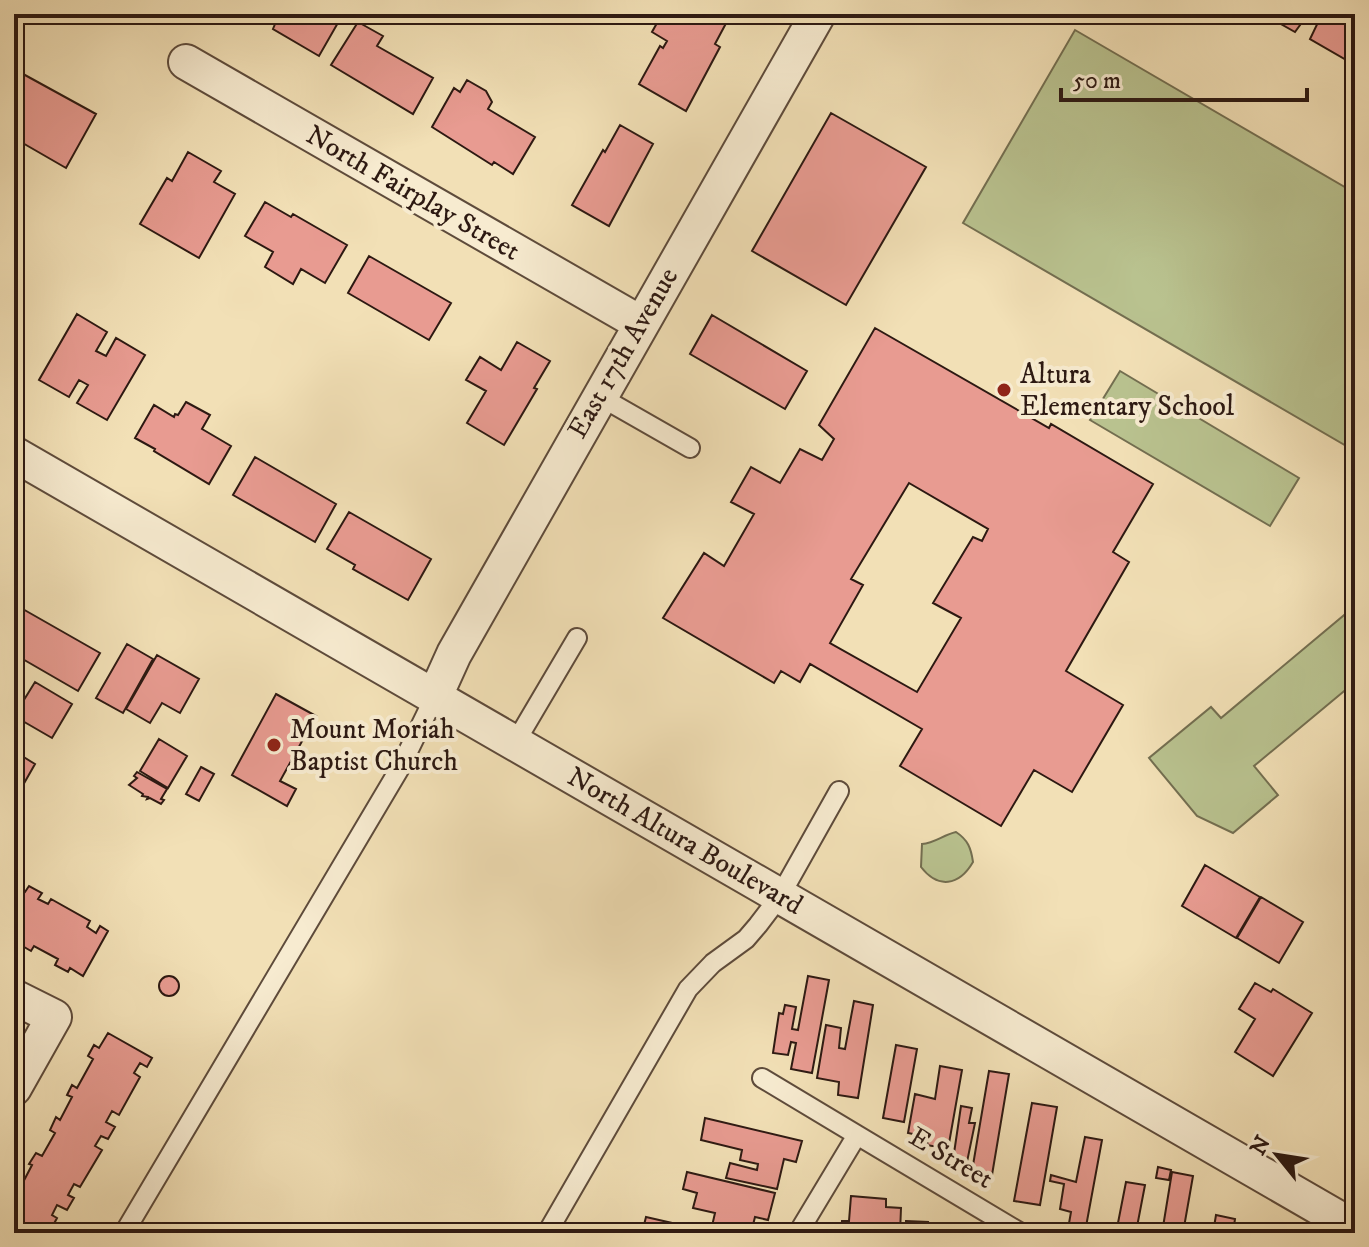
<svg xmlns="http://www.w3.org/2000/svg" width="1369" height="1247" font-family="'IM FELL DW Pica',serif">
  <rect width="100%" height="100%" fill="#f2e0b6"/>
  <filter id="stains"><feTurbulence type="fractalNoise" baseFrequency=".0025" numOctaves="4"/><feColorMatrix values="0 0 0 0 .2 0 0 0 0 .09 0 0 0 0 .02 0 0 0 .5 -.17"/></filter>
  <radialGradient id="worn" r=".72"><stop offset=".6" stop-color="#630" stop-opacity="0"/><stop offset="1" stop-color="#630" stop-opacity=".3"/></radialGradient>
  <path fill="#b9c28f" stroke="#736e50" stroke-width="2" d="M1075 30 1355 193V451L963 223Z
    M1120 371 1299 478 1270 526 1090 420Z
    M1355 606V682L1254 766 1278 795 1233 833 1197 816 1149 758 1211 707 1221 718Z
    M956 832C968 840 971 848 973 862 959 886 938 889 921 867L922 844C935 843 943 835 956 832Z"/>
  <path fill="#e89b91" stroke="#2d1912" stroke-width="2" fill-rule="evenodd" d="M258 14H343L319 56 273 29 275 24Z
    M662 14H673L681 18 683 14H731L715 44 720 47 686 111 639 84 660 46 663 48 667 41 652 32Z
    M1263 14H1308L1295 32Z
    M1322 14H1355V65L1310 39Z
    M358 22 383 36 377 46 433 78 413 114 331 65Z
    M14 69 96 114 66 168 14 138Z
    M467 80 486 91 492 102 488 109 535 137 513 174 494 162 492 165 432 127 454 88 460 92Z
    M831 113 926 167 846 305 752 251Z
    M620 125 653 144 609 226 572 205 603 150 605 152Z
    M188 152 221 171 214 182 235 194 199 258 140 224 167 178 172 181Z
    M265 202 291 217 293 214 347 245 325 283 301 269 293 284 265 267 273 252 245 236Z
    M369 256 451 303 429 340 348 293Z
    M77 314 107 332 96 351 106 356 116 338 145 355 107 420 77 403 88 385 79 380 69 397 39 380Z
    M712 315 807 371 785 409 690 354Z
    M875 328 1049 428 1051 424 1153 484 1113 552 1129 562 1066 671 1123 705 1072 792 1034 770 1001 826 900 766 922 729 810 664 800 682 781 671 774 683 663 618 704 553 724 566 754 514 731 502 751 467 780 483 800 449 822 460 834 439 819 425ZM909 483 988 529 982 541 973 537 933 603 961 618 917 692 830 643 863 585 851 579Z
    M517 342 550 361 534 388 537 389 504 445 467 423 486 391 466 380 480 357 501 370Z
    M186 402 210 415 202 429 231 446 209 484 154 451 155 449 135 438 154 405 174 417 175 414 178 415Z
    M255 457 336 504 315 542 233 495Z
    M349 512 431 559 408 600 353 569 355 565 327 549Z
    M14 604 100 653 78 691 14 654Z
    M127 644 153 659 123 713 96 698Z
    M157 655 199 679 180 713 162 703 150 723 126 709Z
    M35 682 72 704 52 738 14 716Z
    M276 694 316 716 280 781 296 789 287 806 232 775Z
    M159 739 187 756 168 788 140 771Z
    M14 751 35 764 14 801Z
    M201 767 214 774 199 801 186 794Z
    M137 772 167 789 161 799 164 800 161 804 150 798 147 799 148 797 142 796 143 794 129 785 137 778 134 776Z
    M1205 865 1260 897 1236 938 1182 906Z
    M14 878 19 880 15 886 25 892 29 886 42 893 38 899 48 904 51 899 90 921 87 927 96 933 100 926 108 931 83 976 70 968 68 972 55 965 58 959 34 946 31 951 19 944 21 941 14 937Z
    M1261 897 1303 922 1279 963 1237 938Z
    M808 976 829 980 812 1073 791 1069 796 1043 791 1042 788 1055 773 1053 779 1013 783 1014 785 1005 796 1007 792 1029 798 1030Z
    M159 986a10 10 0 1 1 20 0a10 10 0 1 1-20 0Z
    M1255 983 1271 992 1273 989 1312 1013 1273 1076 1235 1052 1255 1019 1239 1009Z
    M854 1001 873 1005 858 1098 838 1095 839 1082 817 1078 826 1025 841 1028 839 1048 845 1049Z
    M108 1033 152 1058 147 1067 140 1063 134 1073 140 1077 119 1115 112 1111 106 1122 115 1127 108 1139 101 1136 95 1146 102 1150 80 1187 74 1184 68 1195 74 1198 67 1210 57 1205 52 1215 57 1218 49 1233H14V1187L19 1190 32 1165 29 1164 36 1153 42 1156 55 1133 50 1130 56 1117 60 1120 72 1097 67 1095 72 1085 77 1088 93 1059 88 1056 94 1045 99 1048Z
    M896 1045 917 1049 904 1122 883 1118Z
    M940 1066 962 1070 948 1149 927 1145 928 1141 922 1140 923 1136 908 1133 915 1094 935 1099Z
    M989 1071 1009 1074 992 1175 972 1171Z
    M1032 1103 1057 1107 1040 1205 1014 1201Z
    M961 1106 972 1108 969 1123H975L967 1162 953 1160Z
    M705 1118 802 1141 796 1162 784 1159 777 1189 726 1178 730 1163 757 1170 758 1164 740 1160 742 1150 701 1140Z
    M1085 1137 1102 1140 1085 1232 1068 1229 1071 1212 1060 1209 1064 1184 1050 1181 1051 1175 1076 1182Z
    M1158 1167 1171 1170 1169 1180 1156 1178Z
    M687 1172 775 1193 768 1220 755 1217 751 1233H736L712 1226 715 1213 693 1208 697 1193 683 1189Z
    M1172 1172 1193 1176 1183 1233H1162Z
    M1126 1182 1145 1185 1136 1232 1117 1228Z
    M851 1196 886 1199V1207L901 1208 900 1233H841L842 1221H849Z
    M1216 1215 1235 1219 1233 1233H1213Z
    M646 1217 716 1233H642Z
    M906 1221 928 1222 927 1233H906Z"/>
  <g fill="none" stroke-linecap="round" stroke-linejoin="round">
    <g stroke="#5e4b3b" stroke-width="22">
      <path id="service" d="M599 396 690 448
        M515 743 577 638
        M762 1078 857 1135
        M124 1233 400 768 435 696
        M547 1233 688 989 713 963 746 939 758 925 780 896 839 791
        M798 1233 857 1135 1021 1233"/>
    </g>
    <g stroke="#5e4b3b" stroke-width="38">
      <path id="minor" d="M186 62 640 323
        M14 454 1355 1228
        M435 696 454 654 818 14
        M14 997 54 1017 14 1088"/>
    </g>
    <use href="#service" stroke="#f7ebd0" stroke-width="18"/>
    <use href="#minor" stroke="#f7ebd0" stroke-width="34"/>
  </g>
  <g fill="#8f2418" stroke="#f7ebd0" stroke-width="3">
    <circle cx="1004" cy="390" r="8"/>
    <circle cx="274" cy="745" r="8"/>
  </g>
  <g text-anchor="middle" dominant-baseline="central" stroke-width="8" stroke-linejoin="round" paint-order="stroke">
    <g font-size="28" fill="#2d1912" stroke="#f7ebd0">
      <text transform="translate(413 193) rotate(30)">North Fairplay Street</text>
      <text transform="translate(623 353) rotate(-60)">East 17th Avenue</text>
      <text transform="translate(685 841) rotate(30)">North Altura Boulevard</text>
      <text transform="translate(951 1158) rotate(31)">E Street</text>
    </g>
    <g font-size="28" fill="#2d1912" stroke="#f7ebd0" text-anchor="start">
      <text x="1020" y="374">Altura<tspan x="1020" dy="32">Elementary School</tspan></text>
      <text x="290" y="729">Mount Moriah<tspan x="290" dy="32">Baptist Church</tspan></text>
    </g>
  </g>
  <rect width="1369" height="1247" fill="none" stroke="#f2e0b6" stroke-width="48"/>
  <rect x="16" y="16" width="1337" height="1215" fill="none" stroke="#2d1912" stroke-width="4"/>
  <rect x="24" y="24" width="1321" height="1199" fill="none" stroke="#2d1912" stroke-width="2"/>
  <g transform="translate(1277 1155) rotate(300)" stroke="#f7ebd0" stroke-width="6" paint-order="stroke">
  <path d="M0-6L14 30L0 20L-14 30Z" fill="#2d1912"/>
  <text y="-12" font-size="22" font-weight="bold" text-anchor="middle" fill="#2d1912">N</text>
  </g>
  <path d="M1061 88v12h246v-12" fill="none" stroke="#2d1912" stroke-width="4"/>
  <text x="1073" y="88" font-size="24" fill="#2d1912" stroke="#f7ebd0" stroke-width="6" paint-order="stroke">50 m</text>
  <rect width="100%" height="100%" filter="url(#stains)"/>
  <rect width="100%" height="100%" fill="url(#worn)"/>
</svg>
